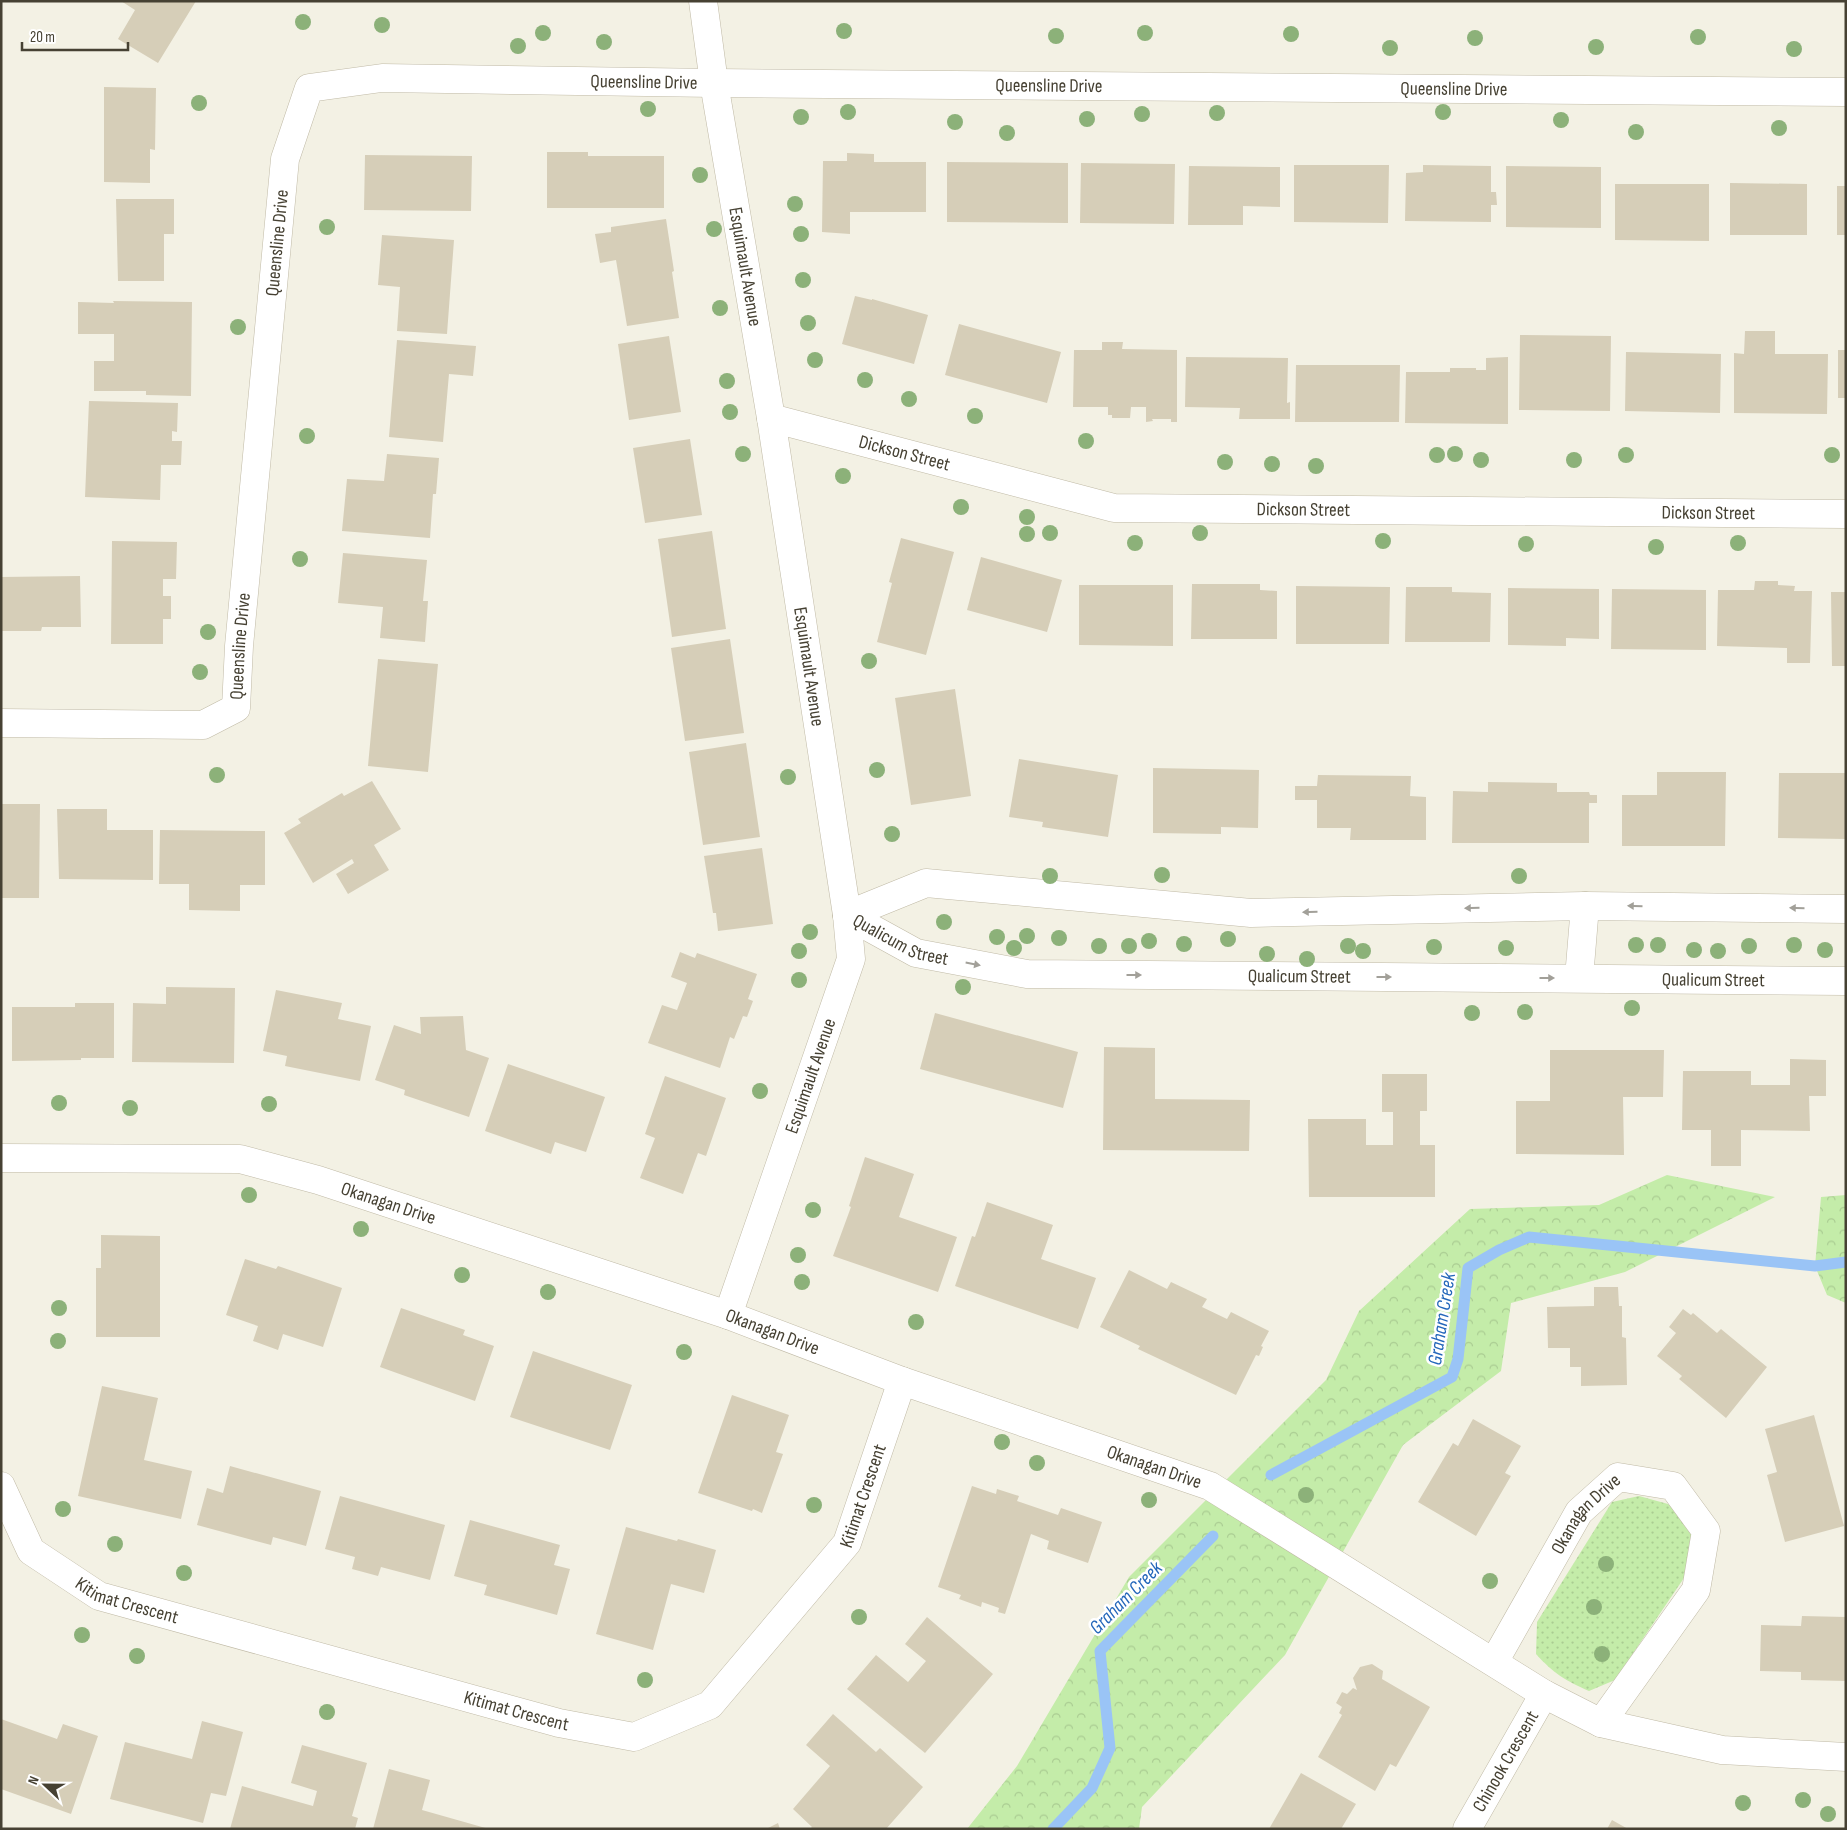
<svg xmlns="http://www.w3.org/2000/svg" width="1847" height="1830" font-family="'Sofia Sans Condensed',sans-serif">
  <defs>
    <pattern id="grass-dots" width="8" height="8" patternUnits="userSpaceOnUse" patternTransform="scale(1.25)"><rect width="8" height="8" fill="#c4eca9"/><path d="M2 2h.1M6 6h.1" fill="none" stroke="#aacc92" stroke-width="1.8" stroke-linecap="round"/></pattern>
    <pattern id="forest-crowns" width="20" height="18" patternUnits="userSpaceOnUse" patternTransform="scale(1.25)"><rect width="20" height="18" fill="#c4eca9"/><path d="M2 6a3 3 0 1 1 6 0M12 15a3 3 0 1 1 6 0" fill="none" stroke="#aacc92"/></pattern>
  </defs>
  <rect width="100%" height="100%" fill="#f3f1e4"/>
  <path fill="url(#grass-dots)" d="M1639 1496 1668 1504 1689 1516 1698 1545 1686 1575 1615 1680 1589 1691C1566 1681 1553 1673 1536 1654L1537 1622 1612 1502Z"/>
  <path fill="url(#forest-crowns)" d="M1667 1175 1775 1197 1625 1272 1511 1303 1501 1371 1403 1445 1285 1655 1142 1807 1139 1829H967L1017 1766 1129 1577 1326 1380 1359 1311 1470 1209 1599 1205Z
    M1846 1195V1303L1827 1295 1815 1266 1821 1197Z"/>
  <g fill="none" stroke-linecap="round" stroke-linejoin="round">
    <path stroke="#9ac4f6" stroke-width="11" d="M1271 1475 1452 1377 1458 1359 1468 1268 1499 1250 1529 1237 1815 1266 1846 1262
      M1053 1829 1092 1788 1110 1748 1100 1651 1213 1536"/>
  </g>
  <path fill="#d6ceb8" d="M121 1H196L158 63 118 39 135 10Z
    M104 87 156 88 155 150 150 149V183L104 182Z
    M547 152H588V156H664V208H547Z
    M847 153 874 154V162H926V212H850V234L822 232 823 161H847Z
    M365 155 472 156 471 211 364 210Z
    M947 162 1068 163V223L947 222Z
    M1081 163 1175 164 1174 224 1080 223Z
    M1294 165H1389L1388 223 1294 222Z
    M1423 165 1491 166V192H1496L1497 205H1491V222L1405 221 1406 173 1423 172Z
    M1189 166 1280 167V207L1243 206V225H1188Z
    M1506 166 1601 167V228L1506 227Z
    M1730 183 1807 184V235H1730Z
    M1615 184H1709V241L1615 240Z
    M1837 186H1846V235H1837Z
    M116 199H174V234H164V281H118Z
    M666 219 674 271 672 272 679 318 627 326 616 260 600 263 595 234 611 232V227Z
    M382 235 454 240 447 334 397 331 400 287 378 285Z
    M855 296 872 300V299L928 315 914 364 842 344Z
    M113 301 192 302 191 396 146 395V391H94V361H114V334H78V302L114 303Z
    M959 324 1061 352 1047 403 945 375Z
    M1745 331H1775V354H1828L1827 414 1734 413V353L1744 354Z
    M1520 335 1611 336 1610 411 1519 410Z
    M669 336 681 412 629 420 618 344Z
    M397 340 476 346 473 376 449 374 443 442 389 437Z
    M1102 342H1123L1122 349 1177 350V422H1171V419H1152L1153 421 1146 422V407H1131L1130 418H1112V415H1108V407H1073L1074 350H1102Z
    M1838 350H1846V398H1838Z
    M1626 352 1721 354 1720 413 1625 411Z
    M1186 357 1288 358 1287 403 1290 402V419H1239L1240 408 1185 407Z
    M1508 357V424L1405 423 1406 372H1450V368H1476V370H1486V358Z
    M1296 365H1400L1399 422H1295Z
    M89 401 178 403 177 432 172 431V441H182L181 465H161L160 500 85 497Z
    M690 439 702 515 645 523 633 448Z
    M387 454 439 458 436 494H433L430 538 342 531 347 479 384 481Z
    M712 531 726 629 672 637 658 539Z
    M901 538 954 552 926 655 877 642 892 583 889 582Z
    M112 541 177 542 176 579H163V596H171V619H163V644H111Z
    M343 553 427 560 423 601H428L425 642 380 638 383 607 338 603Z
    M981 557 1062 580 1047 632 967 610Z
    M80 576 81 627H42L41 631H1V577Z
    M1755 581H1778V585L1795 586 1794 591H1812L1810 663H1787V648L1717 646 1718 590H1754Z
    M1192 584H1260V590L1277 591V639H1191Z
    M1079 585H1173V646L1079 645Z
    M1296 586 1390 587 1389 644H1296Z
    M1406 587H1452V592L1491 593 1490 642H1405Z
    M1508 588 1599 589V639L1566 638V646L1508 645Z
    M1612 589 1706 590V650L1611 649Z
    M1831 592H1846V666H1832Z
    M730 639 744 733 685 741 671 648Z
    M378 659 438 664 428 772 368 766Z
    M955 689 971 796 911 805 895 698Z
    M746 743 760 837 703 845 689 752Z
    M1019 759 1118 775 1108 837 1042 827 1043 822 1009 817Z
    M1153 768 1259 770 1258 828 1221 827V834L1153 833Z
    M1657 772H1726L1725 846H1622V795H1657Z
    M1779 773H1846V839L1778 838Z
    M1318 775 1411 776 1410 796 1426 797V840H1350L1351 828H1317V800H1295V786H1317Z
    M372 781 401 829 374 845 389 870 348 894 336 874 354 863 352 859 313 883 284 833 301 823 298 819 342 793 344 796Z
    M1488 782 1557 783V792H1589L1590 795H1597V803H1589V843H1452L1453 791 1488 792Z
    M1 804H40L39 898H1Z
    M57 809H107V830H153V880L59 879Z
    M160 830 265 831V885H240V911L189 910V884H159Z
    M762 848 773 924 718 931 716 913H713L704 856Z
    M680 952 695 958 697 953 757 974 748 999 753 1001 747 1017 743 1016 734 1039 730 1037 720 1068 648 1043 662 1005 677 1010 687 983 671 977Z
    M166 987 235 988 234 1063 132 1062 133 1003 166 1004Z
    M276 990 342 1003 338 1019 371 1026 360 1081 285 1066 287 1056 263 1051Z
    M75 1003H114V1058H81V1060L12 1061V1007H75Z
    M935 1013 1078 1052 1063 1108 920 1069Z
    M463 1016 466 1050 489 1058 469 1117 404 1095 405 1090 375 1080 394 1025 421 1034 420 1017Z
    M1104 1047 1155 1048V1099L1250 1100 1249 1151 1103 1150Z
    M1550 1050H1664L1663 1097H1623L1624 1155 1516 1154V1101H1550Z
    M1790 1059 1826 1060V1096H1809L1810 1131 1741 1130V1166H1711V1130H1682L1683 1071H1751V1085H1790Z
    M508 1064 605 1097 586 1152 555 1142 551 1154 485 1131Z
    M1382 1074H1427V1111H1420V1145H1435V1197H1309L1308 1119H1366V1145H1393V1112H1382Z
    M665 1076 726 1098 706 1156 698 1153 683 1194 640 1178 655 1138 645 1134Z
    M865 1157 914 1174 899 1217 957 1237 938 1292 833 1256 851 1207 849 1206Z
    M987 1202 1053 1225 1041 1259 1096 1278 1078 1329 955 1286 972 1236 975 1237Z
    M101 1235 160 1236V1337H96V1268H101Z
    M245 1259 276 1269 278 1266 342 1288 323 1347 283 1334 278 1350 253 1341 258 1326 226 1315Z
    M1129 1270 1167 1289 1171 1282 1207 1299 1202 1307 1227 1319 1231 1312 1269 1331 1261 1346 1263 1347 1259 1356 1256 1355 1236 1395 1138 1349 1140 1346 1100 1327Z
    M1594 1287H1618L1619 1306H1622V1337L1626 1338 1627 1385 1581 1386V1367H1570V1348H1548L1547 1307 1594 1306Z
    M401 1308 465 1330 463 1335 494 1346 475 1401 380 1367Z
    M1683 1309 1691 1315 1693 1313 1717 1333 1721 1329 1767 1367 1726 1418 1679 1379 1682 1376 1657 1356 1676 1333 1669 1327Z
    M533 1351 632 1385 610 1450 510 1417Z
    M102 1386 158 1398 144 1460 192 1471 181 1519 78 1496Z
    M732 1395 789 1415 776 1452 783 1454 762 1513 753 1509 752 1511 698 1493Z
    M1814 1415 1844 1526 1785 1542 1767 1475 1777 1472 1765 1429Z
    M1473 1419 1521 1446 1505 1473 1511 1476 1476 1536 1418 1502 1453 1443 1458 1446Z
    M230 1466 321 1491 306 1546 273 1537 271 1545 197 1525 207 1488 223 1493Z
    M972 1486 996 1494 997 1489 1019 1496 1017 1501 1058 1515 1061 1508 1102 1522 1088 1563 1047 1549 1049 1541 1031 1534 1005 1614 998 1612 999 1608 982 1602 981 1607 959 1599 961 1595 938 1587Z
    M340 1496 445 1525 430 1580 381 1567 378 1576 352 1569 355 1557 325 1549Z
    M470 1520 560 1545 554 1565 570 1569 557 1615 484 1595 487 1585 454 1576Z
    M626 1527 677 1541 678 1539 716 1550 704 1593 671 1584 653 1650 596 1634Z
    M1802 1616 1846 1617V1681L1801 1680V1672L1760 1671 1761 1625 1801 1626Z
    M927 1617 993 1674 925 1753 847 1689 876 1655 908 1682 926 1661 905 1644Z
    M1372 1664 1383 1671 1382 1679 1430 1707 1396 1767 1390 1764 1375 1791 1318 1757 1342 1715 1339 1713 1342 1707 1336 1703 1342 1692 1347 1694 1353 1688 1357 1690 1353 1678 1360 1667Z
    M833 1714 876 1752 880 1748 923 1787 886 1829H810L812 1827 793 1809 830 1766 806 1745Z
    M1 1719 57 1739 63 1724 98 1736 71 1814 1 1789Z
    M202 1721 243 1732 226 1796 211 1793 203 1823 110 1799 125 1742 192 1759Z
    M302 1745 367 1763 352 1816 358 1818 355 1829H230L242 1786 313 1806 317 1791 291 1783Z
    M389 1769 430 1780 422 1810 489 1829H373Z
    M1301 1773 1356 1804 1341 1829H1269Z
    M1612 1820 1628 1829H1607Z
    M778 1823 780 1829H766Z"/>
  <g fill="none" stroke-linecap="round" stroke-linejoin="round">
    <g stroke="#c0baa6" stroke-width="29">
      <g id="street">
        <path id="s1" d="M703 1 714 83 771 418 847 915 851 959 728 1315"/>
        <path id="s2" d="M771 418 1114 508 1846 514"/>
        <path id="s3" d="M1 723 203 725 236 708 239 646 285 159 309 88 382 78 714 83 1846 92"/>
        <path id="s4" d="M847 915 916 953 1027 974 1846 981"/>
        <path d="M847 915 926 883 1251 913 1585 906 1846 909"/>
        <path d="M1579 978 1585 906"/>
        <path id="s5" d="M1 1158 240 1159 318 1180 728 1315 902 1381 1210 1486 1544 1694 1601 1723 1722 1750 1846 1757"/>
        <path id="s6" d="M1 1486 31 1551 99 1596 559 1723 634 1737 710 1705 847 1543 902 1381"/>
        <path id="s7" d="M1494 1662 1579 1512 1618 1477 1673 1486 1706 1531 1696 1590 1601 1723"/>
        <path id="s8" d="M1467 1829 1544 1694"/>
      </g>
    </g>
    <use href="#street" stroke="#fff" stroke-width="28"/>
  </g>
  <g fill="#8cb179">
    <circle cx="303" cy="22" r="8"/>
    <circle cx="382" cy="25" r="8"/>
    <circle cx="844" cy="31" r="8"/>
    <circle cx="543" cy="33" r="8"/>
    <circle cx="1145" cy="33" r="8"/>
    <circle cx="1291" cy="34" r="8"/>
    <circle cx="1056" cy="36" r="8"/>
    <circle cx="1698" cy="37" r="8"/>
    <circle cx="1475" cy="38" r="8"/>
    <circle cx="604" cy="42" r="8"/>
    <circle cx="518" cy="46" r="8"/>
    <circle cx="1596" cy="47" r="8"/>
    <circle cx="1390" cy="48" r="8"/>
    <circle cx="1794" cy="49" r="8"/>
    <circle cx="199" cy="103" r="8"/>
    <circle cx="648" cy="109" r="8"/>
    <circle cx="848" cy="112" r="8"/>
    <circle cx="1443" cy="112" r="8"/>
    <circle cx="1217" cy="113" r="8"/>
    <circle cx="1142" cy="114" r="8"/>
    <circle cx="801" cy="117" r="8"/>
    <circle cx="1087" cy="119" r="8"/>
    <circle cx="1561" cy="120" r="8"/>
    <circle cx="955" cy="122" r="8"/>
    <circle cx="1779" cy="128" r="8"/>
    <circle cx="1636" cy="132" r="8"/>
    <circle cx="1007" cy="133" r="8"/>
    <circle cx="700" cy="175" r="8"/>
    <circle cx="795" cy="204" r="8"/>
    <circle cx="327" cy="227" r="8"/>
    <circle cx="714" cy="229" r="8"/>
    <circle cx="801" cy="234" r="8"/>
    <circle cx="803" cy="280" r="8"/>
    <circle cx="720" cy="308" r="8"/>
    <circle cx="808" cy="323" r="8"/>
    <circle cx="238" cy="327" r="8"/>
    <circle cx="815" cy="360" r="8"/>
    <circle cx="865" cy="380" r="8"/>
    <circle cx="727" cy="381" r="8"/>
    <circle cx="909" cy="399" r="8"/>
    <circle cx="730" cy="412" r="8"/>
    <circle cx="975" cy="416" r="8"/>
    <circle cx="307" cy="436" r="8"/>
    <circle cx="1086" cy="441" r="8"/>
    <circle cx="743" cy="454" r="8"/>
    <circle cx="1455" cy="454" r="8"/>
    <circle cx="1437" cy="455" r="8"/>
    <circle cx="1626" cy="455" r="8"/>
    <circle cx="1832" cy="455" r="8"/>
    <circle cx="1481" cy="460" r="8"/>
    <circle cx="1574" cy="460" r="8"/>
    <circle cx="1225" cy="462" r="8"/>
    <circle cx="1272" cy="464" r="8"/>
    <circle cx="1316" cy="466" r="8"/>
    <circle cx="843" cy="476" r="8"/>
    <circle cx="961" cy="507" r="8"/>
    <circle cx="1027" cy="517" r="8"/>
    <circle cx="1050" cy="533" r="8"/>
    <circle cx="1200" cy="533" r="8"/>
    <circle cx="1027" cy="534" r="8"/>
    <circle cx="1383" cy="541" r="8"/>
    <circle cx="1135" cy="543" r="8"/>
    <circle cx="1738" cy="543" r="8"/>
    <circle cx="1526" cy="544" r="8"/>
    <circle cx="1656" cy="547" r="8"/>
    <circle cx="300" cy="559" r="8"/>
    <circle cx="208" cy="632" r="8"/>
    <circle cx="869" cy="661" r="8"/>
    <circle cx="200" cy="672" r="8"/>
    <circle cx="877" cy="770" r="8"/>
    <circle cx="217" cy="775" r="8"/>
    <circle cx="788" cy="777" r="8"/>
    <circle cx="892" cy="834" r="8"/>
    <circle cx="1162" cy="875" r="8"/>
    <circle cx="1050" cy="876" r="8"/>
    <circle cx="1519" cy="876" r="8"/>
    <circle cx="944" cy="922" r="8"/>
    <circle cx="810" cy="932" r="8"/>
    <circle cx="1027" cy="936" r="8"/>
    <circle cx="997" cy="937" r="8"/>
    <circle cx="1059" cy="938" r="8"/>
    <circle cx="1228" cy="939" r="8"/>
    <circle cx="1149" cy="941" r="8"/>
    <circle cx="1184" cy="944" r="8"/>
    <circle cx="1636" cy="945" r="8"/>
    <circle cx="1658" cy="945" r="8"/>
    <circle cx="1794" cy="945" r="8"/>
    <circle cx="1099" cy="946" r="8"/>
    <circle cx="1129" cy="946" r="8"/>
    <circle cx="1348" cy="946" r="8"/>
    <circle cx="1749" cy="946" r="8"/>
    <circle cx="1434" cy="947" r="8"/>
    <circle cx="1014" cy="948" r="8"/>
    <circle cx="1506" cy="948" r="8"/>
    <circle cx="1694" cy="950" r="8"/>
    <circle cx="1825" cy="950" r="8"/>
    <circle cx="799" cy="951" r="8"/>
    <circle cx="1363" cy="951" r="8"/>
    <circle cx="1718" cy="951" r="8"/>
    <circle cx="1267" cy="954" r="8"/>
    <circle cx="1307" cy="959" r="8"/>
    <circle cx="799" cy="980" r="8"/>
    <circle cx="963" cy="987" r="8"/>
    <circle cx="1632" cy="1008" r="8"/>
    <circle cx="1525" cy="1012" r="8"/>
    <circle cx="1472" cy="1013" r="8"/>
    <circle cx="760" cy="1091" r="8"/>
    <circle cx="59" cy="1103" r="8"/>
    <circle cx="269" cy="1104" r="8"/>
    <circle cx="130" cy="1108" r="8"/>
    <circle cx="249" cy="1195" r="8"/>
    <circle cx="813" cy="1210" r="8"/>
    <circle cx="361" cy="1229" r="8"/>
    <circle cx="798" cy="1255" r="8"/>
    <circle cx="462" cy="1275" r="8"/>
    <circle cx="802" cy="1282" r="8"/>
    <circle cx="548" cy="1292" r="8"/>
    <circle cx="59" cy="1308" r="8"/>
    <circle cx="916" cy="1322" r="8"/>
    <circle cx="58" cy="1341" r="8"/>
    <circle cx="684" cy="1352" r="8"/>
    <circle cx="1002" cy="1442" r="8"/>
    <circle cx="1037" cy="1463" r="8"/>
    <circle cx="1306" cy="1495" r="8"/>
    <circle cx="1149" cy="1500" r="8"/>
    <circle cx="814" cy="1505" r="8"/>
    <circle cx="63" cy="1509" r="8"/>
    <circle cx="115" cy="1544" r="8"/>
    <circle cx="1606" cy="1564" r="8"/>
    <circle cx="184" cy="1573" r="8"/>
    <circle cx="1490" cy="1581" r="8"/>
    <circle cx="1594" cy="1607" r="8"/>
    <circle cx="859" cy="1617" r="8"/>
    <circle cx="82" cy="1635" r="8"/>
    <circle cx="1602" cy="1654" r="8"/>
    <circle cx="137" cy="1656" r="8"/>
    <circle cx="645" cy="1680" r="8"/>
    <circle cx="327" cy="1712" r="8"/>
    <circle cx="1803" cy="1800" r="8"/>
    <circle cx="1743" cy="1803" r="8"/>
    <circle cx="1828" cy="1814" r="8"/>
  </g>
  <defs><path id="oneway-solid" d="M-6-.8H1V-3.2L6.5 0L1 3.2V.8H-6Z" transform="scale(1.25)"/></defs>
  <g fill="#a2a099">
    <use href="#oneway-solid" transform="translate(1635 906) rotate(-179)"/>
    <use href="#oneway-solid" transform="translate(1472 908) rotate(179)"/>
    <use href="#oneway-solid" transform="translate(1797 908) rotate(-179)"/>
    <use href="#oneway-solid" transform="translate(1310 912) rotate(179)"/>
    <use href="#oneway-solid" transform="translate(973 964) rotate(11)"/>
    <use href="#oneway-solid" transform="translate(1134 975)"/>
    <use href="#oneway-solid" transform="translate(1384 977)"/>
    <use href="#oneway-solid" transform="translate(1547 978)"/>
  </g>
  <g text-anchor="middle" dominant-baseline="central" stroke-width="5" stroke-linejoin="round" paint-order="stroke">
    <g font-size="19" fill="#464133" stroke="#fff">
      <text stroke="none"><textPath href="#s3" startOffset="1201">Queensline Drive</textPath></text>
      <text stroke="none"><textPath href="#s3" startOffset="1606">Queensline Drive</textPath></text>
      <text stroke="none"><textPath href="#s3" startOffset="2011">Queensline Drive</textPath></text>
      <text stroke="none"><textPath href="#s3" startOffset="706">Queensline Drive</textPath></text>
      <text stroke="none"><textPath href="#s1" startOffset="269">Esquimault Avenue</textPath></text>
      <text stroke="none"><textPath href="#s2" startOffset="138">Dickson Street</textPath></text>
      <text stroke="none"><textPath href="#s2" startOffset="544">Dickson Street</textPath></text>
      <text stroke="none"><textPath href="#s2" startOffset="949">Dickson Street</textPath></text>
      <text stroke="none"><textPath href="#s3" startOffset="301">Queensline Drive</textPath></text>
      <text stroke="none"><textPath href="#s1" startOffset="674">Esquimault Avenue</textPath></text>
      <text stroke="none"><textPath href="#s4" startOffset="60">Qualicum Street</textPath></text>
      <text stroke="none"><textPath href="#s4" startOffset="464">Qualicum Street</textPath></text>
      <text stroke="none"><textPath href="#s4" startOffset="878">Qualicum Street</textPath></text>
      <text transform="translate(811 1076) rotate(-71)">Esquimault Avenue</text>
      <text stroke="none"><textPath href="#s5" startOffset="394">Okanagan Drive</textPath></text>
      <text stroke="none"><textPath href="#s5" startOffset="799">Okanagan Drive</textPath></text>
      <text stroke="none"><textPath href="#s5" startOffset="1204">Okanagan Drive</textPath></text>
      <text stroke="none"><textPath href="#s6" startOffset="1051">Kitimat Crescent</textPath></text>
      <text stroke="none"><textPath href="#s7" startOffset="175">Okanagan Drive</textPath></text>
      <text stroke="none"><textPath href="#s6" startOffset="181">Kitimat Crescent</textPath></text>
      <text stroke="none"><textPath href="#s6" startOffset="586">Kitimat Crescent</textPath></text>
      <text stroke="none"><textPath href="#s8" startOffset="78">Chinook Crescent</textPath></text>
    </g>
    <g font-size="20" font-style="italic" fill="#2467ba" stroke="#fff">
      <text transform="translate(1442 1319) rotate(-81)">Graham Creek</text>
      <text transform="translate(1126 1598) rotate(-45)">Graham Creek</text>
    </g>
  </g>
  <rect width="1847" height="1830" fill="none" stroke="#464133" stroke-width="5"/>
  <g transform="translate(45 1785) rotate(292)" stroke="#ffffff" stroke-width="4" paint-order="stroke">
  <path d="M0-4L9 19L0 12L-9 19Z" fill="#464133"/>
  <text y="-8" font-size="14" font-weight="bold" text-anchor="middle" fill="#464133">N</text>
  </g>
  <path d="M22 42v8h106v-8" fill="none" stroke="#464133" stroke-width="2.5"/>
  <text x="30" y="42" font-size="15" fill="#464133" stroke="#ffffff" stroke-width="4" paint-order="stroke">20 m</text>
</svg>
